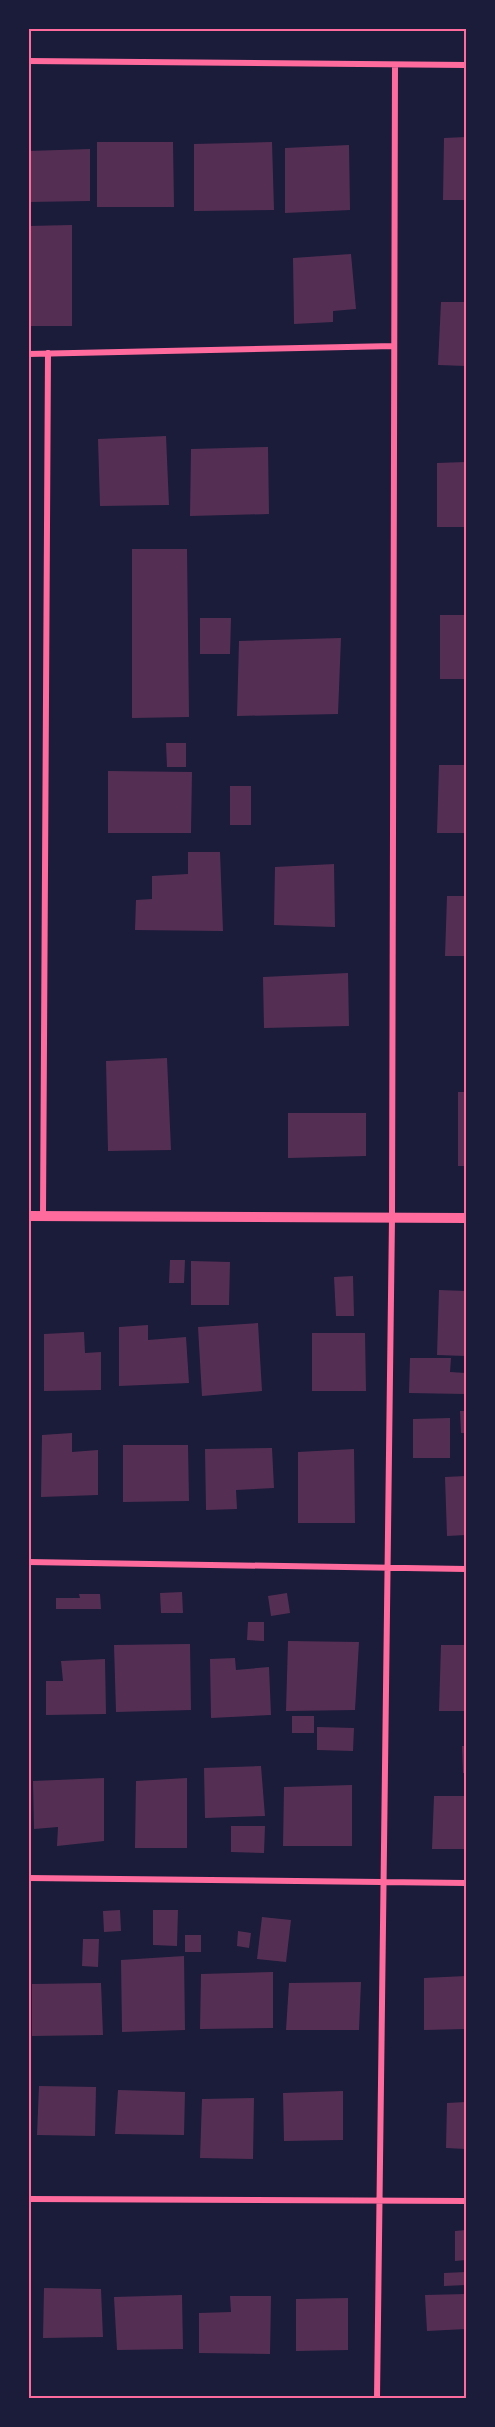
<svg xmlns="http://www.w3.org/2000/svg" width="495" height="2427" font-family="Montserrat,sans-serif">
  <rect width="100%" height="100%" fill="#1b1b3a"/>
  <path fill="#542f53" d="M466 137V200H443L444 138Z
    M97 142H173L174 207H97Z
    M272 142 274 210 194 211V144Z
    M349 145 350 210 285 213V148Z
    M90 149V201L28 202V151Z
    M72 225V326H28V226Z
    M351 254 356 309 333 311V322L294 324 293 258Z
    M441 302H466V366L438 365Z
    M166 436 169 505 100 506 98 439Z
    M268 447 269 514 190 516 191 449Z
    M466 462V527H437V463Z
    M132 549H187L189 717 132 718Z
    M440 615H466V679H440Z
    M200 618H231L230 654H200Z
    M341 638 338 714 237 716 239 641Z
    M166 743H186V767H167Z
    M439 765H466V833H437Z
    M108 771 192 772 191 833H108Z
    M230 786H251V825H230Z
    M188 852H220L223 931 135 930 136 900 152 899V876L188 874Z
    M334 864 335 927 274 925 275 867Z
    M447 896H466V956H445Z
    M348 973 349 1026 264 1028 263 977Z
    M167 1058 171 1150 108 1151 106 1061Z
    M458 1092H466V1166H458Z
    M288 1113H366V1156L288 1158Z
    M170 1260H185L184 1283H169Z
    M191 1261 230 1262 229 1305H191Z
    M353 1276 354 1316H336L334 1277Z
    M439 1290 466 1291V1356L437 1355Z
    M258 1323 262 1391 202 1396 198 1327Z
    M148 1325V1340L186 1337 189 1383 119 1386V1327Z
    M84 1332 85 1353 101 1352V1390L44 1391V1334Z
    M312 1333H365L366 1391H312Z
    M410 1358H451L450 1372 466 1373V1394L409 1393Z
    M460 1411H466V1433H461Z
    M450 1418V1458H413V1419Z
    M72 1433V1452L98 1450V1495L41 1497 42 1435Z
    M123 1445H188L189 1501 123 1502Z
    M272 1448 274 1488 236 1490 237 1509 206 1510 205 1449Z
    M354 1449 355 1523H298V1452Z
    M466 1476V1535L447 1536 445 1477Z
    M182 1592 183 1613H161L160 1593Z
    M287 1593 290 1613 271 1616 268 1596Z
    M79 1594H100L101 1609H56V1598H80Z
    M248 1622H264V1641L247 1640Z
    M288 1641 359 1642 355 1710 286 1711Z
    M190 1644 191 1710 116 1712 114 1645Z
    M441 1645H466V1711H439Z
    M235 1658 236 1670 269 1667 271 1715 211 1718 210 1659Z
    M105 1659 106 1714 46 1715V1681H63L61 1661Z
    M292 1716H314V1733H292Z
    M317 1727 354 1728 353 1751 317 1750Z
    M462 1746H466V1773H463Z
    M261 1766 265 1816 205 1818 204 1768Z
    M104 1778V1841L57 1846 58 1827 34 1829 33 1781Z
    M187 1778V1848H135L136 1781Z
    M352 1785V1846H283L284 1787Z
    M434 1796H466V1849H432Z
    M231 1826H265L264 1853 231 1852Z
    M120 1910 121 1931 104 1932 103 1911Z
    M153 1910H178L177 1946 153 1945Z
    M262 1917 291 1920 286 1962 257 1959Z
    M238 1931 251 1933 249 1948 237 1946Z
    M185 1935H201V1952H185Z
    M83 1939H99L98 1967 82 1966Z
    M184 1956 185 2030 122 2032 121 1960Z
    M273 1972V2028L200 2029 201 1974Z
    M466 1976V2029L424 2030V1978Z
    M361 1982 359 2030H286L289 1983Z
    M101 1983 103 2035 32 2036V1984Z
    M39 2086 96 2087 95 2136 37 2135Z
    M118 2090 185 2092 184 2135 115 2134Z
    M343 2091V2140L284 2141 283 2093Z
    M254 2098 253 2159 200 2158 202 2099Z
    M466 2102V2149L446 2148 447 2103Z
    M466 2230V2260L455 2261V2231Z
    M466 2272V2285L444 2286V2273Z
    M44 2288 101 2289 103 2337 43 2338Z
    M466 2294V2329L427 2331 425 2295Z
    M182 2295 183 2349 117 2350 114 2297Z
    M230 2296H271L270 2354 199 2353V2313L231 2312Z
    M348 2298V2350L296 2351V2299Z"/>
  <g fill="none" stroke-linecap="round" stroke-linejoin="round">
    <path stroke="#ff6b9d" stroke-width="6" d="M28 61 466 65
      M28 354 394 346
      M43 1216 48 353
      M28 1562 466 1569
      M28 1878 466 1883
      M28 2199 466 2201
      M377 2398 392 1218 395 65"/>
    <path stroke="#ff6b9d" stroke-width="10" d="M28 1216 466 1218"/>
  </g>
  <rect width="495" height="2427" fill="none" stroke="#1b1b3a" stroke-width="60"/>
  <rect x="30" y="30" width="435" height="2367" fill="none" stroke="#ff6b9d" stroke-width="2"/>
</svg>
